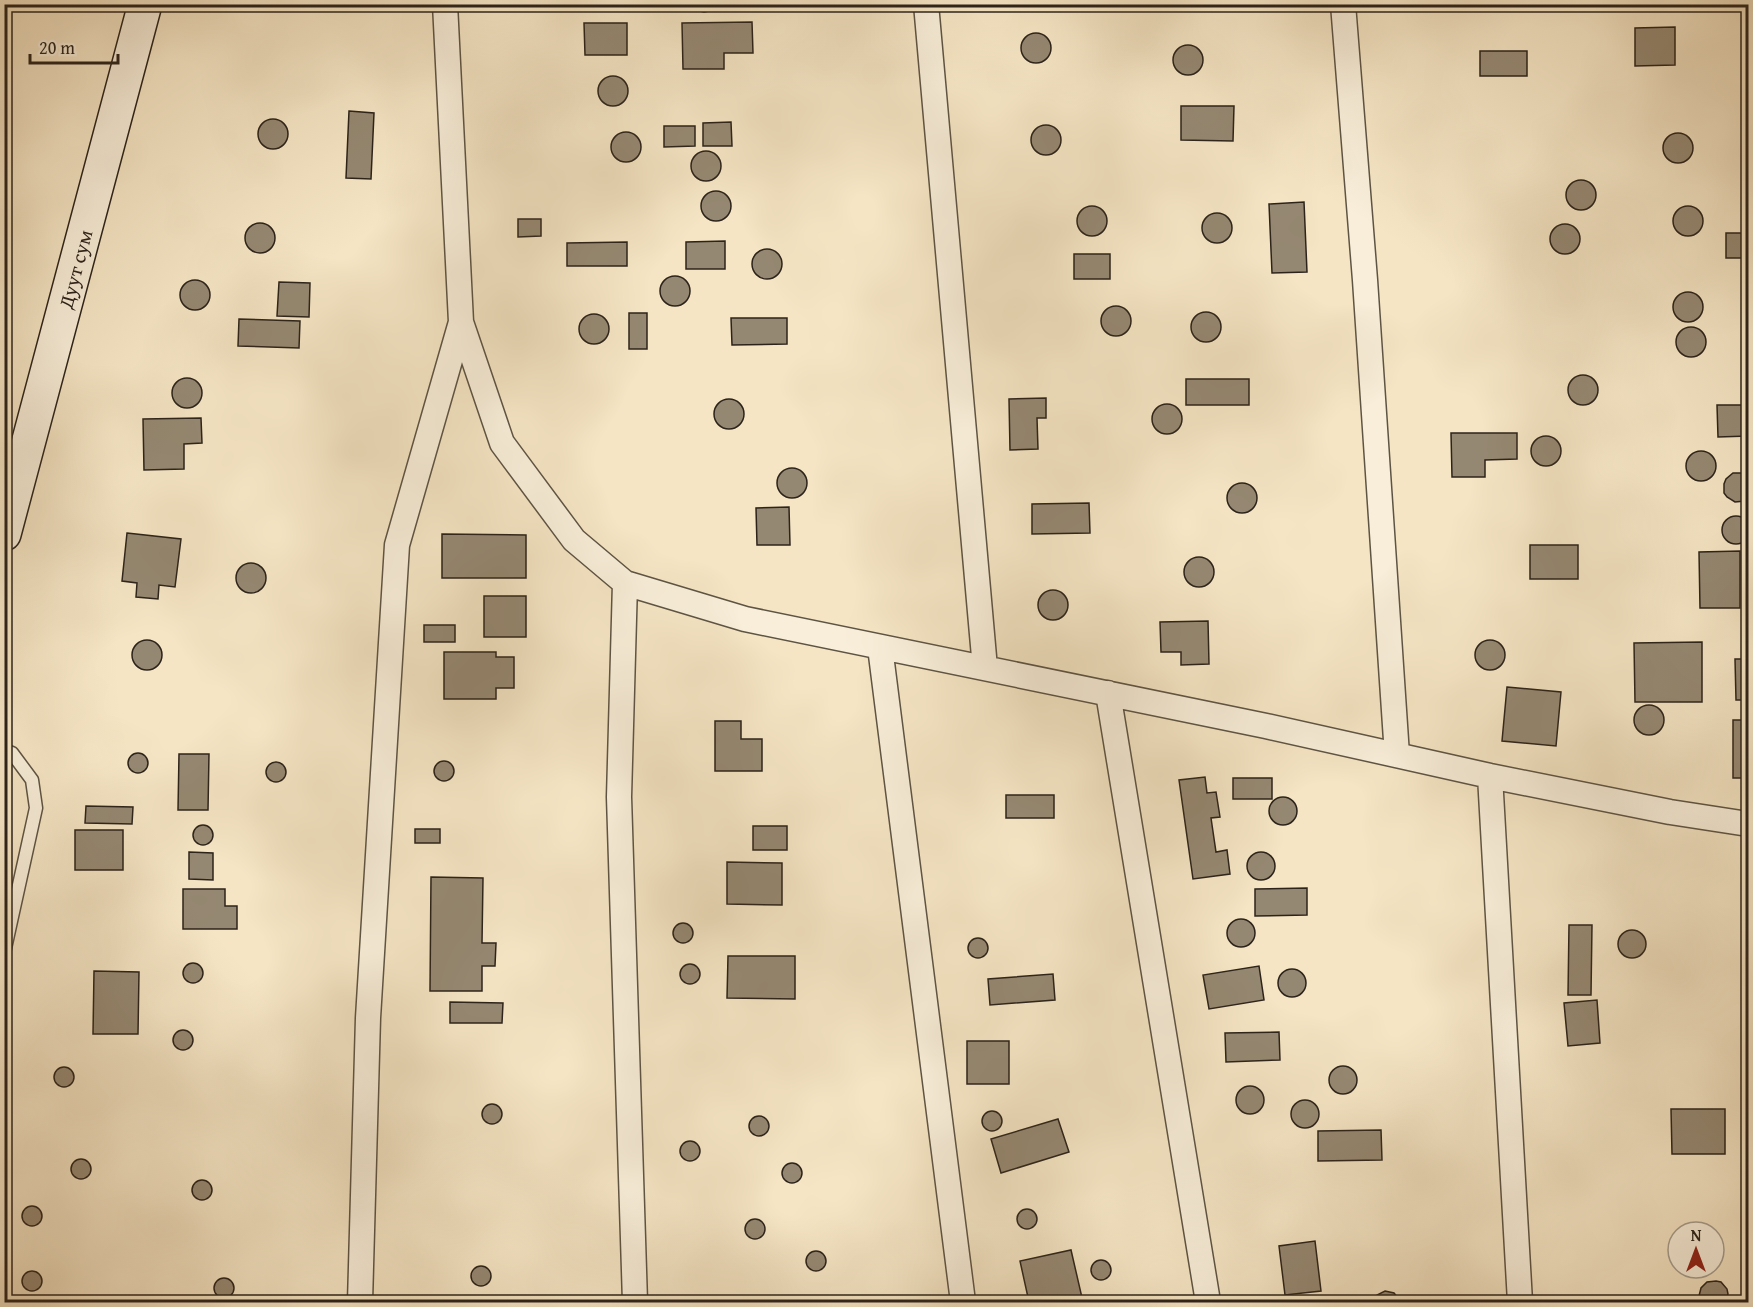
<svg xmlns="http://www.w3.org/2000/svg" width="1753" height="1307" font-family="'Gentium Book Plus',serif">
  <rect width="100%" height="100%" fill="#f5e5c4"/>
  <filter id="stains"><feTurbulence type="fractalNoise" baseFrequency=".00333" numOctaves="4"/><feColorMatrix values="0 0 0 0 .2 0 0 0 0 .09 0 0 0 0 .02 0 0 0 .5 -.17"/></filter>
  <radialGradient id="worn" r=".72"><stop offset=".6" stop-color="#630" stop-opacity="0"/><stop offset="1" stop-color="#630" stop-opacity=".3"/></radialGradient>
  <path fill="#958872" stroke="#2c231a" stroke-width="1.5" d="M690 4H716L709 11 704 12 695 10Z
    M752 22 753 53H724V69H683L682 23Z
    M584 23H627V55H585Z
    M1675 27V65L1635 66V28Z
    M1021 48a15 15 0 1 1 30 0a15 15 0 1 1-30 0Z
    M1173 60a15 15 0 1 1 30 0a15 15 0 1 1-30 0Z
    M1480 51H1527V76H1480Z
    M598 91a15 15 0 1 1 30 0a15 15 0 1 1-30 0Z
    M1181 106H1234L1233 141 1181 140Z
    M349 111 374 113 371 179 346 178Z
    M258 134a15 15 0 1 1 30 0a15 15 0 1 1-30 0Z
    M731 122 732 146H703V123Z
    M1031 140a15 15 0 1 1 30 0a15 15 0 1 1-30 0Z
    M664 126H695V146L664 147Z
    M611 147a15 15 0 1 1 30 0a15 15 0 1 1-30 0Z
    M1663 148a15 15 0 1 1 30 0a15 15 0 1 1-30 0Z
    M691 166a15 15 0 1 1 30 0a15 15 0 1 1-30 0Z
    M1566 195a15 15 0 1 1 30 0a15 15 0 1 1-30 0Z
    M701 206a15 15 0 1 1 30 0a15 15 0 1 1-30 0Z
    M1304 202 1307 272 1272 273 1269 204Z
    M1077 221a15 15 0 1 1 30 0a15 15 0 1 1-30 0Z
    M1673 221a15 15 0 1 1 30 0a15 15 0 1 1-30 0Z
    M1202 228a15 15 0 1 1 30 0a15 15 0 1 1-30 0Z
    M518 219H541V236L518 237Z
    M245 238a15 15 0 1 1 30 0a15 15 0 1 1-30 0Z
    M1550 239a15 15 0 1 1 30 0a15 15 0 1 1-30 0Z
    M1726 233H1748V258H1726Z
    M725 241V269H686V242Z
    M627 242V266H567V243Z
    M752 264a15 15 0 1 1 30 0a15 15 0 1 1-30 0Z
    M1074 254H1110V279H1074Z
    M660 291a15 15 0 1 1 30 0a15 15 0 1 1-30 0Z
    M180 295a15 15 0 1 1 30 0a15 15 0 1 1-30 0Z
    M279 282 310 283 309 317 277 316Z
    M1673 307a15 15 0 1 1 30 0a15 15 0 1 1-30 0Z
    M1101 321a15 15 0 1 1 30 0a15 15 0 1 1-30 0Z
    M1191 327a15 15 0 1 1 30 0a15 15 0 1 1-30 0Z
    M629 313H647V349H629Z
    M579 329a15 15 0 1 1 30 0a15 15 0 1 1-30 0Z
    M731 318H787V344L732 345Z
    M239 319 300 321 299 348 238 346Z
    M1676 342a15 15 0 1 1 30 0a15 15 0 1 1-30 0Z
    M1568 390a15 15 0 1 1 30 0a15 15 0 1 1-30 0Z
    M172 393a15 15 0 1 1 30 0a15 15 0 1 1-30 0Z
    M1186 379H1249V405H1186Z
    M1046 398V418H1037L1038 449 1010 450 1009 399Z
    M714 414a15 15 0 1 1 30 0a15 15 0 1 1-30 0Z
    M1152 419a15 15 0 1 1 30 0a15 15 0 1 1-30 0Z
    M1717 405H1748V436L1718 437Z
    M201 418 202 443 184 444V469L144 470 143 419Z
    M1451 433H1517V459L1485 460V477H1452Z
    M1531 451a15 15 0 1 1 30 0a15 15 0 1 1-30 0Z
    M1686 466a15 15 0 1 1 30 0a15 15 0 1 1-30 0Z
    M777 483a15 15 0 1 1 30 0a15 15 0 1 1-30 0Z
    M1733 473H1743L1748 477V498L1745 501 1735 502 1727 497 1724 493V484L1726 479Z
    M1227 498a15 15 0 1 1 30 0a15 15 0 1 1-30 0Z
    M1089 503 1090 533 1032 534V504Z
    M789 507 790 545H757L756 508Z
    M1722 530a14 14 0 1 1 28 0a14 14 0 1 1-28 0Z
    M127 533 181 539 175 587 159 585 158 599 136 597 137 583 122 581Z
    M442 534 526 535V578H442Z
    M1530 545H1578V579H1530Z
    M1740 551V608H1700L1699 552Z
    M1184 572a15 15 0 1 1 30 0a15 15 0 1 1-30 0Z
    M236 578a15 15 0 1 1 30 0a15 15 0 1 1-30 0Z
    M1038 605a15 15 0 1 1 30 0a15 15 0 1 1-30 0Z
    M484 596H526V637H484Z
    M1208 621 1209 664 1181 665V652H1161L1160 622Z
    M424 625H455V642H424Z
    M132 655a15 15 0 1 1 30 0a15 15 0 1 1-30 0Z
    M1475 655a15 15 0 1 1 30 0a15 15 0 1 1-30 0Z
    M1702 642V702H1635L1634 643Z
    M444 652H496V657H514V688H496V699H444Z
    M1735 659H1748V700H1736Z
    M1507 687 1561 692 1556 746 1502 741Z
    M1634 720a15 15 0 1 1 30 0a15 15 0 1 1-30 0Z
    M1733 720H1748V778H1733Z
    M715 721H741V739H762V771H715Z
    M128 763a10 10 0 1 1 20 0a10 10 0 1 1-20 0Z
    M179 754H209L208 810H178Z
    M434 771a10 10 0 1 1 20 0a10 10 0 1 1-20 0Z
    M266 772a10 10 0 1 1 20 0a10 10 0 1 1-20 0Z
    M1205 777 1207 793 1216 792 1220 817 1211 818 1216 852 1227 850 1230 874 1193 879 1179 780Z
    M1233 778H1272V799H1233Z
    M1006 795H1054V818H1006Z
    M1269 811a14 14 0 1 1 28 0a14 14 0 1 1-28 0Z
    M86 806 133 807 132 824 85 823Z
    M193 835a10 10 0 1 1 20 0a10 10 0 1 1-20 0Z
    M753 826H787V850H753Z
    M415 829H440V843H415Z
    M75 830H123V870H75Z
    M1247 866a14 14 0 1 1 28 0a14 14 0 1 1-28 0Z
    M189 852 213 853V880L189 879Z
    M727 862 782 863V905L727 904Z
    M431 877 483 878 482 943H496L495 966H482V991H430Z
    M1307 888V915L1255 916V889Z
    M183 889H225V906H237V929H183Z
    M1227 933a14 14 0 1 1 28 0a14 14 0 1 1-28 0Z
    M673 933a10 10 0 1 1 20 0a10 10 0 1 1-20 0Z
    M1569 925H1592L1591 995H1568Z
    M1618 944a14 14 0 1 1 28 0a14 14 0 1 1-28 0Z
    M968 948a10 10 0 1 1 20 0a10 10 0 1 1-20 0Z
    M728 956H795V999L727 998Z
    M183 973a10 10 0 1 1 20 0a10 10 0 1 1-20 0Z
    M680 974a10 10 0 1 1 20 0a10 10 0 1 1-20 0Z
    M1259 966 1264 1000 1209 1009 1203 975Z
    M1278 983a14 14 0 1 1 28 0a14 14 0 1 1-28 0Z
    M94 971 139 972 138 1034H93Z
    M1053 974 1055 1000 990 1005 988 979Z
    M1597 1000 1600 1043 1568 1046 1564 1003Z
    M450 1002 503 1003 502 1023H450Z
    M173 1040a10 10 0 1 1 20 0a10 10 0 1 1-20 0Z
    M1279 1032 1280 1060 1226 1062 1225 1033Z
    M967 1041H1009V1084H967Z
    M1329 1080a14 14 0 1 1 28 0a14 14 0 1 1-28 0Z
    M54 1077a10 10 0 1 1 20 0a10 10 0 1 1-20 0Z
    M1236 1100a14 14 0 1 1 28 0a14 14 0 1 1-28 0Z
    M1291 1114a14 14 0 1 1 28 0a14 14 0 1 1-28 0Z
    M482 1114a10 10 0 1 1 20 0a10 10 0 1 1-20 0Z
    M1671 1109H1725V1154H1672Z
    M982 1121a10 10 0 1 1 20 0a10 10 0 1 1-20 0Z
    M749 1126a10 10 0 1 1 20 0a10 10 0 1 1-20 0Z
    M1058 1119 1069 1152 1001 1173 991 1139Z
    M1381 1130 1382 1160 1318 1161V1131Z
    M680 1151a10 10 0 1 1 20 0a10 10 0 1 1-20 0Z
    M71 1169a10 10 0 1 1 20 0a10 10 0 1 1-20 0Z
    M782 1173a10 10 0 1 1 20 0a10 10 0 1 1-20 0Z
    M192 1190a10 10 0 1 1 20 0a10 10 0 1 1-20 0Z
    M22 1216a10 10 0 1 1 20 0a10 10 0 1 1-20 0Z
    M1017 1219a10 10 0 1 1 20 0a10 10 0 1 1-20 0Z
    M745 1229a10 10 0 1 1 20 0a10 10 0 1 1-20 0Z
    M1315 1241 1321 1291 1285 1295 1279 1246Z
    M1071 1250 1083 1302H1029L1020 1261Z
    M806 1261a10 10 0 1 1 20 0a10 10 0 1 1-20 0Z
    M1091 1270a10 10 0 1 1 20 0a10 10 0 1 1-20 0Z
    M471 1276a10 10 0 1 1 20 0a10 10 0 1 1-20 0Z
    M22 1281a10 10 0 1 1 20 0a10 10 0 1 1-20 0Z
    M214 1288a10 10 0 1 1 20 0a10 10 0 1 1-20 0Z
    M1716 1281 1721 1282 1727 1289 1728 1294 1725 1302H1702L1699 1296 1701 1288 1707 1282Z
    M1385 1291 1394 1293 1401 1302H1373L1377 1295Z"/>
  <g fill="none" stroke-linecap="round" stroke-linejoin="round">
    <g stroke="#5e5444" stroke-width="15">
      <path id="service" d="M4 750 12 753 32 780 36 808 4 953"/>
    </g>
    <g stroke="#5e5444" stroke-width="27">
      <path id="minor" d="M926 4 985 668
        M1343 4 1365 280 1397 755
        M461 322 502 443 574 540 625 583 745 619 1266 726 1490 776 1670 812 1748 824
        M625 583 619 797 635 1302
        M880 647 963 1302
        M1108 693 1208 1302
        M1490 776 1520 1302
        M360 1302 368 1018 397 545 461 322 445 4"/>
    </g>
    <g stroke="#2c231a" stroke-width="36">
      <path id="secondary" d="M4 534 145 4"/>
    </g>
    <use href="#service" stroke="#f8eed9" stroke-width="12"/>
    <use href="#minor" stroke="#f8eed9" stroke-width="24"/>
    <use href="#secondary" stroke="#f8eed9" stroke-width="33"/>
  </g>
  <g text-anchor="middle" dominant-baseline="central" stroke-width="6" stroke-linejoin="round" paint-order="stroke">
    <g font-size="20" fill="#2c231a" stroke="#f8eed9">
      <text transform="translate(75 269) rotate(-75)">Дуут сум</text>
    </g>
  </g>
  <rect width="1753" height="1307" fill="none" stroke="#f5e5c4" stroke-width="24"/>
  <rect x="6" y="6" width="1741" height="1295" fill="none" stroke="#2c231a" stroke-width="3"/>
  <rect x="12" y="12" width="1729" height="1283" fill="none" stroke="#2c231a" stroke-width="1.5"/>
  <g transform="translate(1696 1250)"><circle r="28" fill="#f8eed9" stroke="#a69d8d" stroke-width="1.5"/>
  <path d="M0-4.5L10 22L0 15L-10 22Z" fill="#8f2418"/>
  <text y="-9" font-size="16" font-weight="bold" text-anchor="middle" fill="#2c231a">N</text>
  </g>
  <path d="M30 54v9h88v-9" fill="none" stroke="#2c231a" stroke-width="3"/>
  <text x="39" y="54" font-size="18" fill="#2c231a" stroke="#f8eed9" stroke-width="4.5" paint-order="stroke">20 m</text>
  <rect width="100%" height="100%" filter="url(#stains)"/>
  <rect width="100%" height="100%" fill="url(#worn)"/>
</svg>
